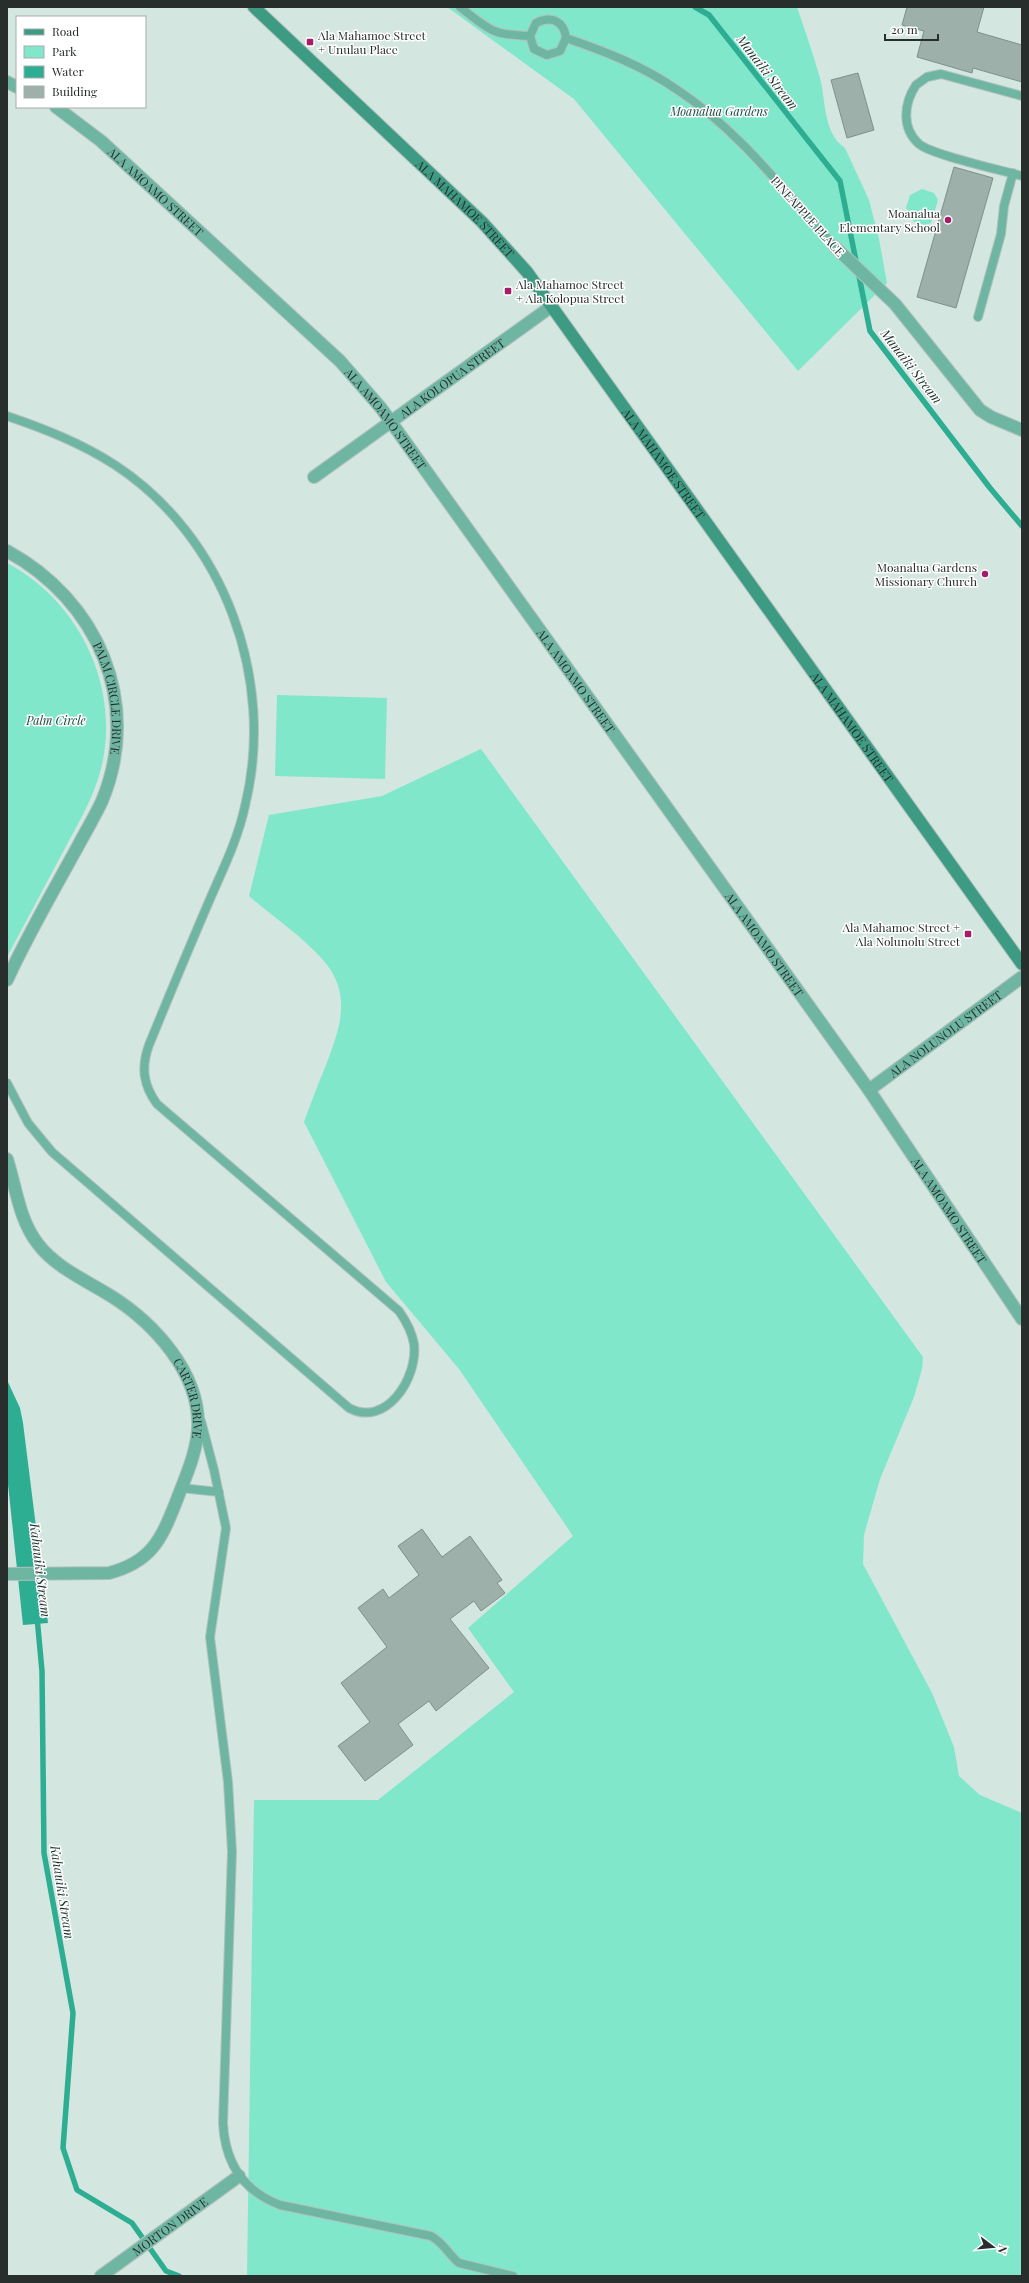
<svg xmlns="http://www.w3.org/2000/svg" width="1029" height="2283" font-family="'Playfair Display',serif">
  <rect width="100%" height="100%" fill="#d3e6e0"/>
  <path fill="#81e7cb" d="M447 7H797C805 30 813 54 820 78 826 101 823 133 845 148L869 200 879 239 887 283 798 371 574 99Z
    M922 189 934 193 938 200 931 223 926 225 914 222 906 208 910 195Z
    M7 563C83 603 125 696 98 779 90 804 76 827 64 850 45 886 26 921 7 957Z
    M277 695 387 698 385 779 275 776Z
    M481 749 923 1357 922 1369 914 1397 880 1479 864 1535 863 1564 932 1693 954 1747 959 1776 980 1795 1022 1813V2276H247L254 1800H378L514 1692 468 1628 573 1536 459 1369 386 1282 304 1122C311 1103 318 1084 326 1065 340 1028 353 994 323 960 302 936 273 917 249 896L269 815 382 796Z"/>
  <path fill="#2dad91" d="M7 1380 20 1408 23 1423 48 1623 23 1625 7 1475Z"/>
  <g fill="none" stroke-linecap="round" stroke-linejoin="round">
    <path stroke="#2dad91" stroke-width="5.5" d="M695 7 709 15 840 181 870 331 990 488 1022 526
      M37 1617 42 1671 44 1853 73 2013 63 2148 77 2190 132 2223 166 2271 179 2276"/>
  </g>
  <path fill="#9eb0aa" stroke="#7e908a" d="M907 7H984L977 32 1022 45V82L973 68 972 73 917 57 924 31 902 25Z
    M858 73 874 130 847 138 831 80Z
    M954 167 993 178 956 308 917 297Z
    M422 1529 442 1557 470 1536 502 1580 497 1583 505 1593 481 1611 474 1601 450 1619 489 1668 436 1711 429 1701 398 1724 413 1745 365 1781 338 1746 370 1722 341 1683 387 1647 358 1608 383 1589 389 1598 419 1575 398 1546Z"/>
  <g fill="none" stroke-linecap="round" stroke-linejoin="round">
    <g stroke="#b1c1bc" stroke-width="10">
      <path id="lane" d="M460 7C490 30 491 35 530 36L536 23C551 15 564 21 566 38 604 51 643 66 676 89 739 130 785 192 835 247
        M530 36 534 49 547 55 560 51 566 38
        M1022 96 941 74 927 77 916 85C904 103 901 128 919 144 932 155 1001 170 1022 176
        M978 317 1001 234 1004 206 1013 173
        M7 416C45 429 81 443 115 465 225 537 276 680 245 806 238 839 223 869 210 899 189 948 169 996 149 1045 141 1067 143 1085 157 1104L399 1311C406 1321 412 1332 414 1344 418 1378 386 1428 349 1408L52 1152 28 1123 7 1083
        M201 1421 214 1470 226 1528 210 1637 228 1782 232 1852 223 2123C225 2163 243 2191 280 2205L431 2236C444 2243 448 2254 459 2263L513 2276
        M181 1488 219 1492"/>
    </g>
    <g stroke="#b1c1bc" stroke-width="14">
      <g id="street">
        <path d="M7 82 17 87"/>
        <path id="s1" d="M56 107 101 141 340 361 381 408 869 1090 1022 1319"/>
        <path d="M835 247 895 304 980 410 991 417 1022 430"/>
        <path id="s2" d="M314 477 552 306"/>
        <path id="s3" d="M7 551C97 600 143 702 102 801 95 816 86 831 78 846 54 890 28 934 7 980"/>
        <path id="s4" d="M869 1090 1022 977"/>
        <path id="s5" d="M7 1159C16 1187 19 1220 38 1244 55 1267 87 1281 111 1296 154 1323 200 1373 198 1427 197 1453 185 1478 176 1502 161 1540 151 1562 109 1573L7 1574"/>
        <path id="s6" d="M101 2276 239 2176"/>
      </g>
    </g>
    <g stroke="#b1c1bc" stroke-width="14">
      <g id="secondary">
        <path id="s7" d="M254 7 482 222 527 272 1022 964"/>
      </g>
    </g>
    <use href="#lane" stroke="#6eb6a2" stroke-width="8"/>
    <use href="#street" stroke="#6eb6a2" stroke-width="12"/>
    <use href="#secondary" stroke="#3d9b84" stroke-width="12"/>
  </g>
  <g fill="#a51d66" stroke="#fff" stroke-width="1.5">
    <rect x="306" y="38" width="8" height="8" rx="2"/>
    <circle cx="948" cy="220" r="4"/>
    <rect x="504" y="287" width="8" height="8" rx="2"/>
    <circle cx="985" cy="574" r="4"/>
    <rect x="964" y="930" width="8" height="8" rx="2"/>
  </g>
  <g text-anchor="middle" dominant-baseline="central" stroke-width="3" stroke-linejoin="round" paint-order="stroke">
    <g font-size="12" fill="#272e2c" stroke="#fff" text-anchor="end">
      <text x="318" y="35" text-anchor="start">Ala Mahamoe Street<tspan x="318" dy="14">+ Unulau Place</tspan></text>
      <text x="940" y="213">Moanalua<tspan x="940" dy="14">Elementary School</tspan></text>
      <text x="516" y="284" text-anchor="start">Ala Mahamoe Street<tspan x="516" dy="14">+ Ala Kolopua Street</tspan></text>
      <text x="977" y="567">Moanalua Gardens<tspan x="977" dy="14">Missionary Church</tspan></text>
      <text x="960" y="927">Ala Mahamoe Street +<tspan x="960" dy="14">Ala Nolunolu Street</tspan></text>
    </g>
    <g font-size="12" font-style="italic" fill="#164a3d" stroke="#fff">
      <text x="719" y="111">Moanalua Gardens</text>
      <text x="56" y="720">Palm Circle</text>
    </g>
    <g font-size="12" fill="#272e2c" stroke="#fff">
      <text stroke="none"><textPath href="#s1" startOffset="131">ALA AMOAMO STREET</textPath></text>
      <text stroke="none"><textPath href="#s7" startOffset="292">ALA MAHAMOE STREET</textPath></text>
      <text transform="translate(808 216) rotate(48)">PINEAPPLE PLACE</text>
      <text stroke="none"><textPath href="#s2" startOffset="170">ALA KOLOPUA STREET</textPath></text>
      <text stroke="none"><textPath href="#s1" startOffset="455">ALA AMOAMO STREET</textPath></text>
      <text stroke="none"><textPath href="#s7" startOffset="616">ALA MAHAMOE STREET</textPath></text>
      <text stroke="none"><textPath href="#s1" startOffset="779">ALA AMOAMO STREET</textPath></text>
      <text stroke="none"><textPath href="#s3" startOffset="188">PALM CIRCLE DRIVE</textPath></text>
      <text stroke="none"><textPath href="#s7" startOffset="940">ALA MAHAMOE STREET</textPath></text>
      <text stroke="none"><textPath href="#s1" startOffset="1103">ALA AMOAMO STREET</textPath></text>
      <text stroke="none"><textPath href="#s4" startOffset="95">ALA NOLUNOLU STREET</textPath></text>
      <text stroke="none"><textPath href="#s1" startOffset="1427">ALA AMOAMO STREET</textPath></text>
      <text stroke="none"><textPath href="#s5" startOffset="315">CARTER DRIVE</textPath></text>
      <text stroke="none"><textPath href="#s6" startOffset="85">MORTON DRIVE</textPath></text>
    </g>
    <g font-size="13" font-style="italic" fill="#1b302a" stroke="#fff">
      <text transform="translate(768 72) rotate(52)">Manaiki Stream</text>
      <text transform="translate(912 366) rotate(52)">Manaiki Stream</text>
      <text transform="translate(41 1570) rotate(83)">Kahauiki Stream</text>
      <text transform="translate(63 1892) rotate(81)">Kahauiki Stream</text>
    </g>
  </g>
  <rect width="1029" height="2283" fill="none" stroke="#272e2c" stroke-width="16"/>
  <rect x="16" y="16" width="130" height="92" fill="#ffffff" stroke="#a9abab"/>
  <rect x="24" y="29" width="20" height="6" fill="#3d9b84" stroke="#a9abab"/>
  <text x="52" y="36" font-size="12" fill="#272e2c">Road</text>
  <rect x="24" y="46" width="20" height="12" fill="#81e7cb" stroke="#a9abab"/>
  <text x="52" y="56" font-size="12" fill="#272e2c">Park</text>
  <rect x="24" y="66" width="20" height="12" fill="#2dad91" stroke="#a9abab"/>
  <text x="52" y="76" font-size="12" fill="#272e2c">Water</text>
  <rect x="24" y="86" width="20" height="12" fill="#9eb0aa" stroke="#a9abab"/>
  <text x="52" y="96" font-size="12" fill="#272e2c">Building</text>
  <g transform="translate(993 2247) rotate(106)" stroke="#ffffff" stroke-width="3" paint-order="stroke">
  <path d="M0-3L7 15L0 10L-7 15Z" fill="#272e2c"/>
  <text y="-6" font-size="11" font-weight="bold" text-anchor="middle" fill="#272e2c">N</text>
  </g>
  <path d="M885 34v6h53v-6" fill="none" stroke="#272e2c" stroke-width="2"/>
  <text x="891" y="34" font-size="12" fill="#272e2c" stroke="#ffffff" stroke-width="3" paint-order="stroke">20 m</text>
</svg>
